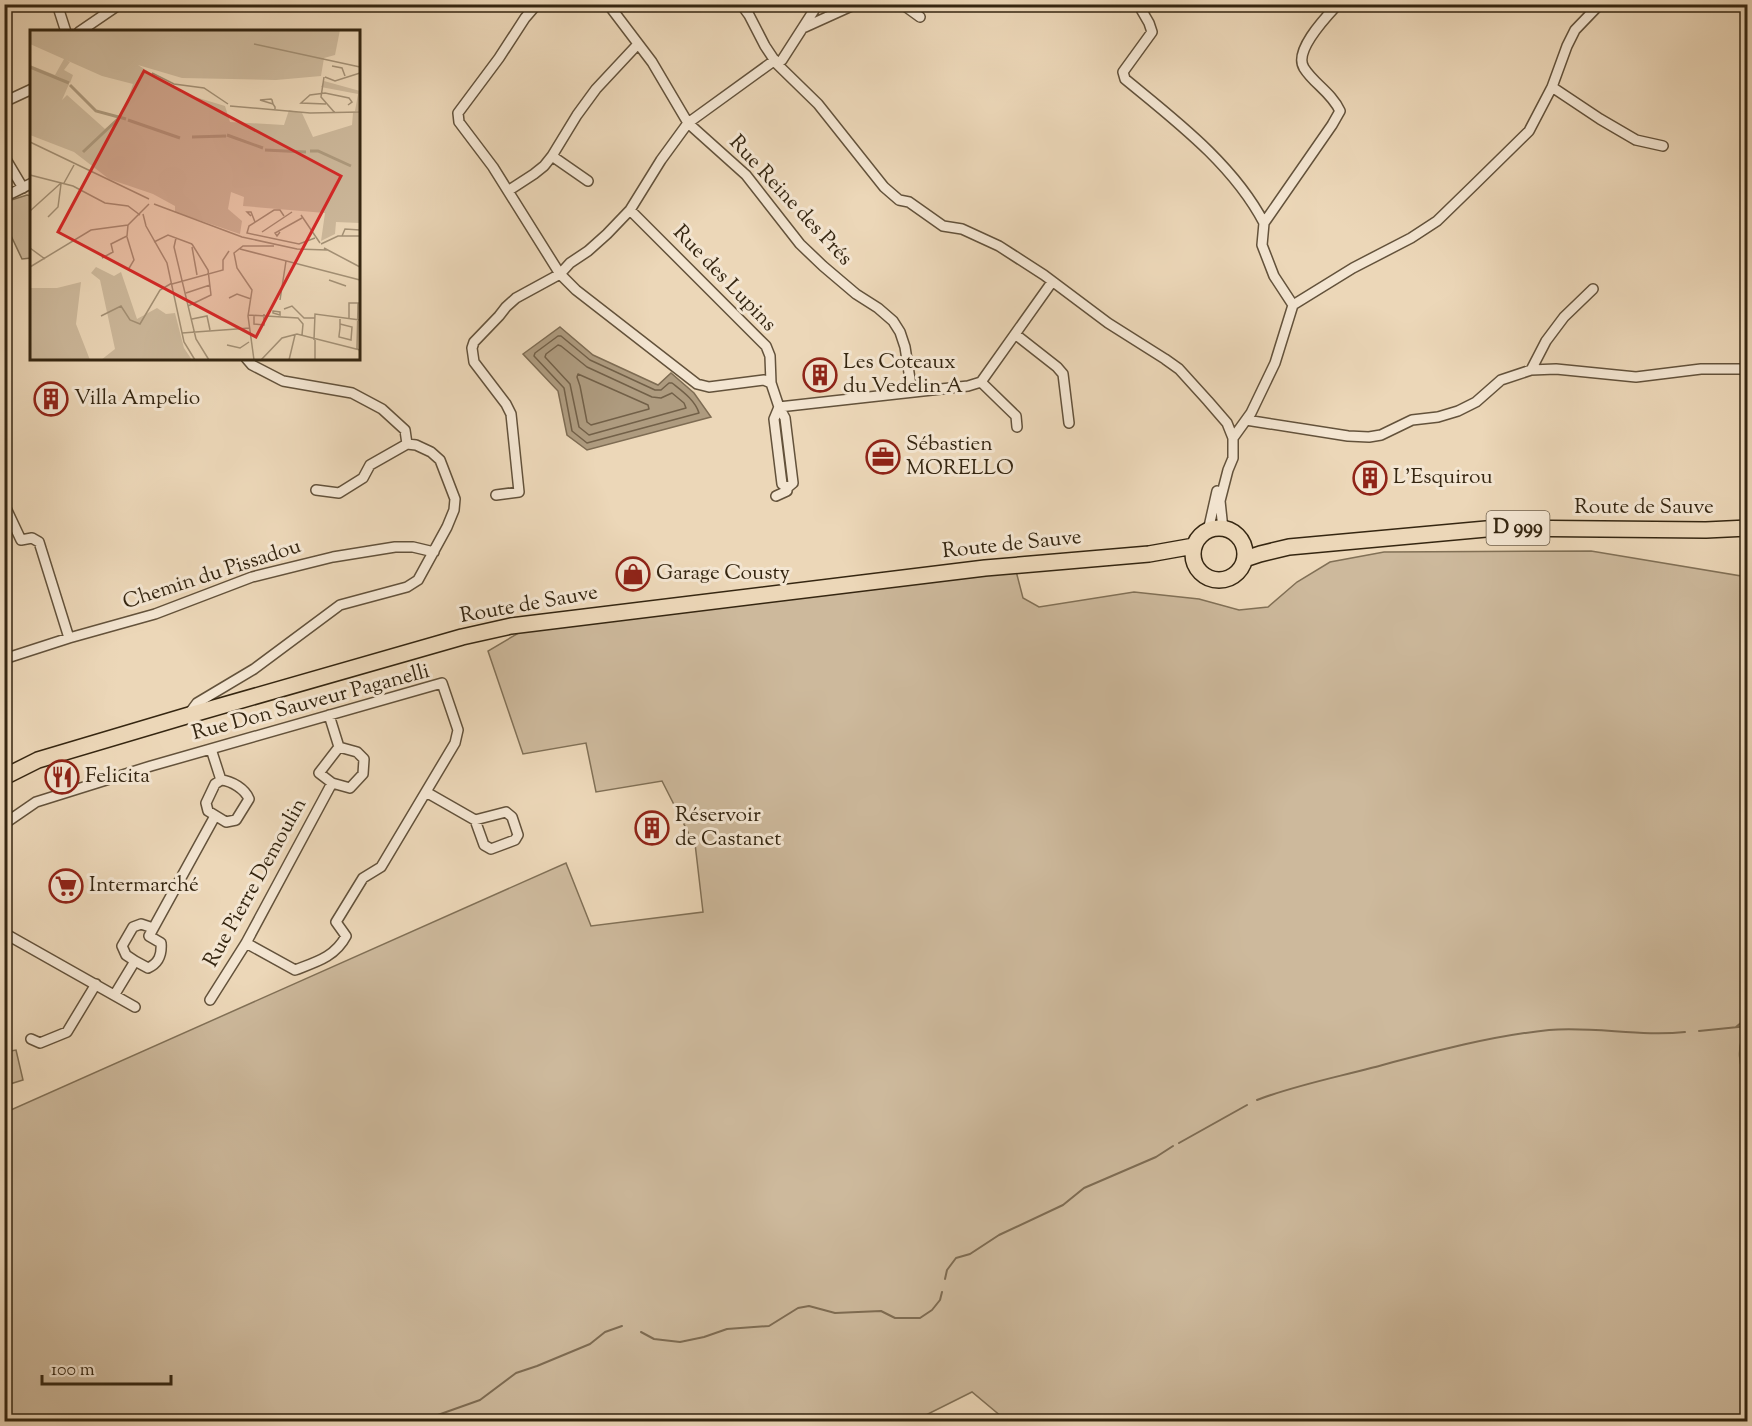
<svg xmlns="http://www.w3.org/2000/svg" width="1752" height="1426" font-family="'Sorts Mill Goudy',serif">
  <rect width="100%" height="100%" fill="#ecd7b8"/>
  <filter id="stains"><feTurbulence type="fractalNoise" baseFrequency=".00333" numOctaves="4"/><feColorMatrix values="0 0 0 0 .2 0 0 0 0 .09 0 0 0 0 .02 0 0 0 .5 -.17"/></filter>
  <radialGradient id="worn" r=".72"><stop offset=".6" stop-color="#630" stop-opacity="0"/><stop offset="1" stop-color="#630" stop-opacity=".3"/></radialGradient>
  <path fill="#cdb99c" stroke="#817056" stroke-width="1.5" d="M27 195 31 196V258L22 259 5 223V202Z
    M1591 551 1747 577 1748 1026C1733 1048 1741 1069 1748 1093L1747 1421 1008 1422 972 1392 912 1422 5 1421 4 1113 566 863 591 926 703 912 694 835 689 834 662 781 596 792 586 743 523 754 488 651 522 631 1016 571 1023 598 1039 607 1134 592 1199 599 1239 610 1268 607 1297 582 1330 562 1384 552Z
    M16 1050 23 1080 10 1084 5 1071V1052Z"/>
  <path fill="#ae9b7f" stroke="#7e6c53" stroke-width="1.5" d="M560 327 593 355 658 385 671 373 694 393 711 417 587 450 567 435 558 391 523 354Z"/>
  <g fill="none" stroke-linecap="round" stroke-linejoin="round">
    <path stroke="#726048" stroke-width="1.5" d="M558 336H561L590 360 655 390H661L669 383H672C682 391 695 400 699 413L587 443 572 431 564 388 534 356 535 353Z
      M558 345 561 346 587 367 652 397 661 398 672 393 684 403 686 408 589 435 579 427 570 384 545 357 546 354Z
      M578 374 648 405 649 409 591 425 587 422 580 386 577 377Z"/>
    <path stroke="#7e6c53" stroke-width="2" d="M1736 1027 1748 1017
      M1699 1031 1748 1026
      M1257 1100C1293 1086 1333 1078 1371 1068 1428 1053 1490 1036 1549 1030 1594 1026 1640 1037 1685 1032
      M1179 1143 1247 1105
      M945 1279 947 1270 956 1258 970 1254 999 1235 1063 1205 1084 1188 1156 1157 1173 1146
      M641 1332 654 1339 680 1342 704 1337 727 1329 769 1326 798 1308 809 1306 835 1313 881 1311 895 1318H920L932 1310 940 1300 942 1292
      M418 1422 480 1400 516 1373 537 1366 590 1344 605 1332 622 1326"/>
    <g stroke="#63523b" stroke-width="12">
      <path id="street" d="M57 4 66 32
        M537 4 525 18 499 58 458 113 459 122 493 167 560 274 576 290 697 384 709 387 764 380 771 383 779 407 785 418 793 483 787 488V491L776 496
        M608 4 652 62 688 123 746 175 800 244 823 266 856 294 878 308 893 321 900 332 905 347 912 392
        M741 4 749 15 765 46 777 64 818 104 884 187 899 200 909 202 943 226 962 229 999 246 1044 275 1108 323 1165 359 1179 369 1208 401 1227 423 1233 438
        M902 4 920 17
        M1138 4 1149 23 1152 32 1123 72 1125 79C1176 121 1233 164 1264 223
        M803 28 856 4
        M79 32 120 4
        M777 64 782 60 818 4
        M1552 87 1600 119 1636 140 1663 146
        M4 102 32 89
        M4 156 23 188
        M552 156 588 181
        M508 191 534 174 544 166 552 156 577 115 596 89 638 44
        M4 196C10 195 26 186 32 183
        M630 210 766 346 770 356 771 383
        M1293 305 1274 276 1262 245 1264 223 1332 125 1340 111C1331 92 1314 84 1304 68 1293 51 1326 17 1338 4
        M1015 334 1057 367 1063 374 1069 423
        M1531 370 1546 341 1564 317 1593 289
        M981 382 1016 416 1017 427
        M779 407 968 386 981 382 1052 282
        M779 407 774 419 782 484 787 488
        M1246 420 1348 436 1369 437 1381 435 1412 420 1438 417 1458 411 1476 402 1501 380 1531 370 1556 369 1636 377 1701 369H1748
        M316 490 339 493 363 478 370 465 407 444
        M496 495 519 492 511 414 506 404 474 362 472 348 474 342 499 316 506 307 516 298 560 274 570 263 588 251 607 234 630 210 661 160 688 123 775 60
        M4 504 21 540 32 538 39 542 69 638
        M1223 529 1220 501 1228 470 1233 458V438L1251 413 1275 363 1293 305 1353 268 1411 238 1437 221 1474 185 1529 131 1552 87 1567 46 1575 30 1600 4
        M1208 531 1217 491
        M4 659 69 638 155 614 252 577 333 557 395 547H413L434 552
        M188 715 197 703 254 669 340 605 407 587 418 580 447 527 454 510 455 499 440 460 431 452 416 445 407 444 405 430 382 409 352 393 283 381 252 365 246 358
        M329 715 339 747 357 752 364 759 363 774 350 788 332 783
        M211 749 221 780
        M221 780C232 781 245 789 249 799L236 820 226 822 208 811 206 803 215 784Z
        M426 792 475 820 484 845 491 849 515 840 518 835 512 817 506 812 475 820
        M4 824 36 802 151 766 442 683 458 730 455 743 381 867 363 878 336 922 346 936C335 957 316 962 295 970L246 943
        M4 933 135 1007
        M135 961 126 955 122 946 133 927 141 924 153 928
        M115 994 135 961 148 968C159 963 162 955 161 943L149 936 215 816
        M210 1000 246 943 332 783 319 773 339 747
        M31 1039 40 1043 67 1032 96 984"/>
    </g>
    <g stroke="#352611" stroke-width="18">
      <path id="primary" d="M1193 554a26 26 0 1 1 52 0a26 26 0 1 1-52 0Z
        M1245 559 1260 554 1289 547 1497 528 1706 530 1748 528
        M4 777 38 760 186 716 462 637 511 626 985 568 1149 554 1194 546"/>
    </g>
    <use href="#street" stroke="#f3e5d1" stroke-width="9"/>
    <use href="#primary" stroke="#ecd7b8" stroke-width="15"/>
  </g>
  <defs>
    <g id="building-ring" transform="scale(1.725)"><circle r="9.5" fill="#f3e5d1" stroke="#8f2418" stroke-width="1.5"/><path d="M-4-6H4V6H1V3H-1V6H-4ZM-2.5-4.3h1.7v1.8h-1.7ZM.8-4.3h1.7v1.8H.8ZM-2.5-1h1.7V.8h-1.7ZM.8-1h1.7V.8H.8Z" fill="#8f2418"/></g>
    <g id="office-ring" transform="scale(1.725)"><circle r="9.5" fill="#f3e5d1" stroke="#8f2418" stroke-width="1.5"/><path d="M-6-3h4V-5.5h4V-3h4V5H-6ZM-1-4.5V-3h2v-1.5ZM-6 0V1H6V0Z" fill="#8f2418"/></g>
    <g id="shop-ring" transform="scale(1.725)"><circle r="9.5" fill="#f3e5d1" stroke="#8f2418" stroke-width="1.5"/><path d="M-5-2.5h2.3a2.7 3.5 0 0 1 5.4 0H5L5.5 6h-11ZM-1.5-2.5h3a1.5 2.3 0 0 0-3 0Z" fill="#8f2418"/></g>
    <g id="restaurant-ring" transform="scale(1.725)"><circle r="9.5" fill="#f3e5d1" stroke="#8f2418" stroke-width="1.5"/><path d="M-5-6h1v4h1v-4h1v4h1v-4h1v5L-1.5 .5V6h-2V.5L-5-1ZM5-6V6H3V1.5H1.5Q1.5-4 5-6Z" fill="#8f2418"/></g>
    <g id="supermarket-ring" transform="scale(1.725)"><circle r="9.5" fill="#f3e5d1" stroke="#8f2418" stroke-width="1.5"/><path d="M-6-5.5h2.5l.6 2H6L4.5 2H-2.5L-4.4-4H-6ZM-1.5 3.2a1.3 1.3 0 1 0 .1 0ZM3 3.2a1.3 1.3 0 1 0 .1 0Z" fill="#8f2418"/></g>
  </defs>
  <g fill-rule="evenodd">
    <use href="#building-ring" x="820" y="375"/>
    <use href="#building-ring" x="51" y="399"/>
    <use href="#office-ring" x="883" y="457"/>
    <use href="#building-ring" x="1370" y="478"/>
    <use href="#shop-ring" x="633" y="574"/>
    <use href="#restaurant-ring" x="62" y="777"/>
    <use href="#building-ring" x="652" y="828"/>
    <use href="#supermarket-ring" x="66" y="886"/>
  </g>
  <g text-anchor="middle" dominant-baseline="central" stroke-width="6" stroke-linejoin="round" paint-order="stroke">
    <rect fill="#f3e5d1" stroke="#6e5f4b" stroke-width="1.5" x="1486.5" y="511" width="63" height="34" rx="4.5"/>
    <g font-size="20" font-weight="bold" fill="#352611">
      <text x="1518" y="528">D 999</text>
    </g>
    <g font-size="21" fill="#352611" stroke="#f3e5d1">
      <text transform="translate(790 201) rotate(47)">Rue Reine des Prés</text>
      <text transform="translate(724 279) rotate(46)">Rue des Lupins</text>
      <text x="1644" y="508">Route de Sauve</text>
      <text transform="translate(1012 545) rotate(-6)">Route de Sauve</text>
      <text transform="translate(212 575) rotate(-18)">Chemin du Pissadou</text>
      <text transform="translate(529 605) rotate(-10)">Route de Sauve</text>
      <text transform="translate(311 703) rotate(-15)">Rue Don Sauveur Paganelli</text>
      <text transform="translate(256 883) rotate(-61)">Rue Pierre Demoulin</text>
    </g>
    <g font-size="21" fill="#352611" stroke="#f3e5d1" text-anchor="start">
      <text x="843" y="363">Les Coteaux<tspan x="843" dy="24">du Vedelin A</tspan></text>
      <text x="74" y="399">Villa Ampelio</text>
      <text x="906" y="445">Sébastien<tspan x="906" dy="24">MORELLO</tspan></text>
      <text x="1393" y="478">L'Esquirou</text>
      <text x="656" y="574">Garage Cousty</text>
      <text x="85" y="777">Felicita</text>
      <text x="675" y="816">Réservoir<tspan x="675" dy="24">de Castanet</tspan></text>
      <text x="89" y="886">Intermarché</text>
    </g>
  </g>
  <g transform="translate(30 30)">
    <rect width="330" height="330" fill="#ecd7b8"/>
    <path d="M0 0H310L305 25 294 28 291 46 246 50 152 48 108 35 152 63 195 76 200 92 254 95 259 80 272 83 283 107 322 95 323 83H330V193L306 192 305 204 291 211 295 183 213 176 214 167 201 162 198 179 212 191 210 204 145 182V176L123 164 79 149 44 122 0 105V35L25 45 34 29 40 32 34 40 43 45 40 53 25 45 39 54 32 70 37 65 75 99 93 84 103 54 72 46 0 14ZM294 51 330 61V81H325L328 64 291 57ZM66 237 84 246 91 242 107 289 127 278 136 284 145 283 154 318 162 330H71L85 319 70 250 61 243ZM51 252 46 294 60 330H0V258H27Z" fill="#cdb99c"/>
    <path fill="none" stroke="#ae9b7f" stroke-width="3" d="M0 37 39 53M40 55 66 81 96 89M98 90 150 108M197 105 233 118M162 107 196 106M235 120 276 122M280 121H288L321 136M53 122 89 88"/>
    <path fill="none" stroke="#a39075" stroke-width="1.5" d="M224 14 330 37M302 36 312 38 315 46M122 43 144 54 174 58 198 74M294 47 291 67 305 83M295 47 305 51 330 43M243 74 230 70 241 69 242 70 243 74 245 77V79M296 74 271 73 280 65 295 63 319 68 322 72 318 75M200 76 280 83 330 82M0 112 119 169M0 145 43 156 75 173 98 176 110 185M34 153 44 135M124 174 212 207 267 219 297 220M0 181 31 153M113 184 116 196 137 233 154 312 165 330M271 185 290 213M221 186 217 182H221L225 192M254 186 250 180H244L219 196 217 203 269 214 285 208M18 187 28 177 31 154M232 202 262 182M250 202 247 206 245 203 272 188M312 206 315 199 330 200M97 207 104 230 98 240M146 208 144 217 166 309 179 330M124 212 138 205 162 214M291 214 308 206H330M162 217 167 245M0 218 15 229M294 218 330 237M210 219 330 250M72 228 83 222 81 214 97 206 98 195M0 237 61 200 98 195 119 174M299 250 316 256M142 254 193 240V230L199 221M156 263 180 255M199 268 207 264 221 269M250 270 256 231M158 276 181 265 178 240 162 214M254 279 262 276 274 288H285M243 281 250 282V285L243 283ZM218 285 268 288 273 294 272 305M224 285V294L234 295V284M71 286 91 276 100 290 110 294 130 260 142 253M162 289 177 286 180 300M319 289V273H329M310 294 322 297 321 310 309 307V306L310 298V289M152 303 220 298M284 310 285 284 330 290M197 315 210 318 219 312M327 319 328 273M224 330 218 286 222 260 207 238 204 223 213 216H244M231 330 252 308 267 304 330 320M259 330 265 305M285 330V310"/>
    <path fill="#d62828" fill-opacity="0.15" stroke="#d62828" stroke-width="3" d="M114 41 311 146 226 307 28 202Z"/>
    <rect width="330" height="330" fill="none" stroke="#352611" stroke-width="3"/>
  </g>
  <rect width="1752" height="1426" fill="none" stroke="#ecd7b8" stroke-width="24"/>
  <rect x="6" y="6" width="1740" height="1414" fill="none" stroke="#352611" stroke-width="3"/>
  <rect x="12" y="12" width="1728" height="1402" fill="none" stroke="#352611" stroke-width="1.5"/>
  <path d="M42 1375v9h129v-9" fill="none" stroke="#352611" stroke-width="3"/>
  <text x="51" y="1375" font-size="18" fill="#352611" stroke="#f3e5d1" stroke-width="4.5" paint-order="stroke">100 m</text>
  <rect width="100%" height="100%" filter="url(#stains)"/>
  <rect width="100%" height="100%" fill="url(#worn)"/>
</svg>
